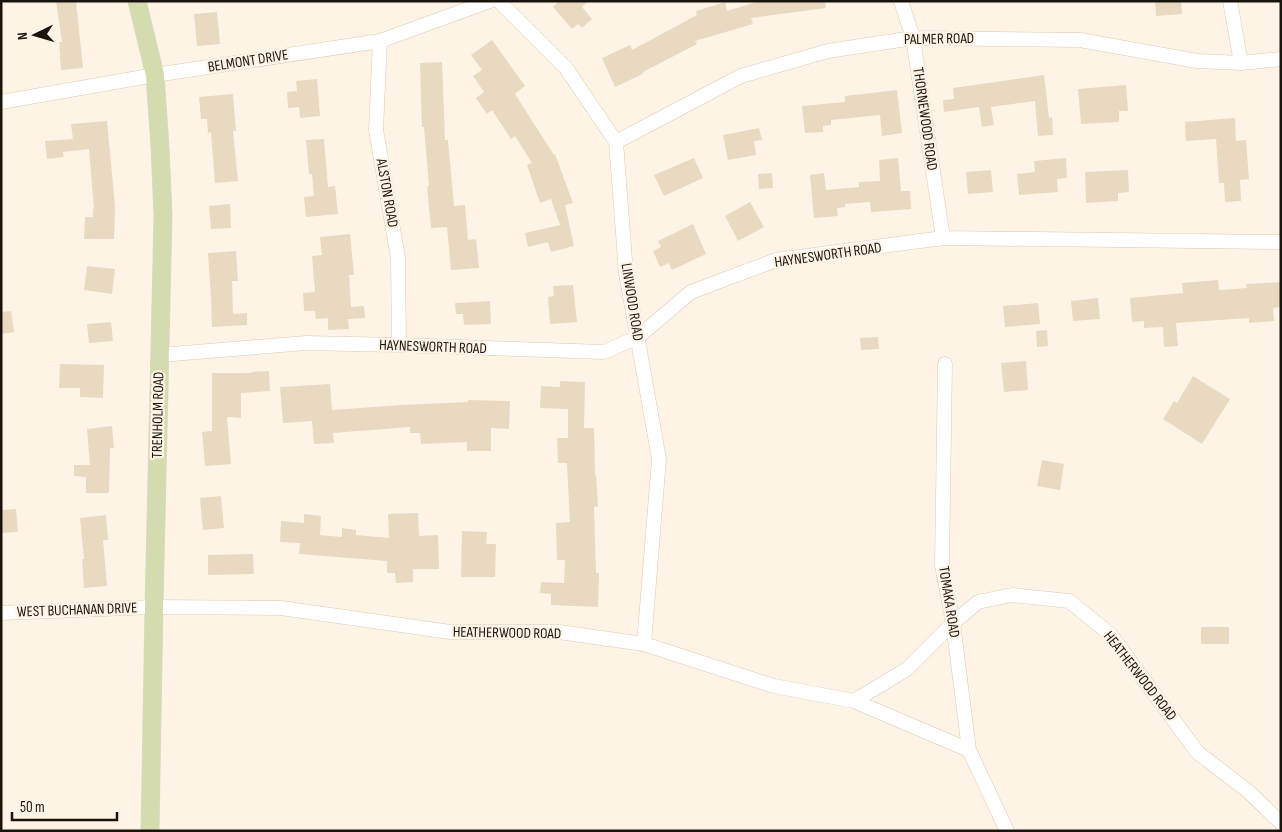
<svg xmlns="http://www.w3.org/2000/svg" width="1282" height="832" font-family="'Sofia Sans Condensed',sans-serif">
  <rect width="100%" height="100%" fill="#fef4e5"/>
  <path fill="#e9d9c0" d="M56 1H76L83 68 61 70 59 42H62Z
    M559 1H588L582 7 592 19 582 28 578 24 572 29 553 7Z
    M759 1H825L826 8 751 18 753 24 695 41 697 44 643 72V74L615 87 602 58 630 45 632 50 697 15 696 11 725 2 727 11Z
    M1155 1H1181L1182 14 1156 16Z
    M217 12 220 44 197 46 194 14Z
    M492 40 525 86 515 94 554 155 555 154 573 203 565 205 574 246 551 252 548 242 528 247 525 233 560 225 551 199 540 203 527 165 532 163 515 136 511 139 492 110 487 114 476 98 484 92 473 76 482 70 471 55Z
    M442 62 445 140H448L454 206 465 205 468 240 476 239 479 268 451 270 447 227 431 228 427 186H429L424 127H422L420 63Z
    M1044 75 1049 118 1052 117 1053 135 1038 136 1035 101 991 107 994 125 982 127 979 107 944 112 943 100 954 99 953 88Z
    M317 79 320 116 300 118 299 107 288 108 287 92 297 91 296 81Z
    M1126 85 1128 111H1119V122L1081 124 1078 89Z
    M897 90 902 133 882 136 880 115 831 120V125L823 126V132L805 133 802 106 845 102V96Z
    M233 94 236 131H233L238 181 215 183 211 132 208 133 207 119H201L199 97Z
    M1235 118 1236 141 1246 140 1249 179 1240 180 1241 201 1225 202 1224 183H1219L1216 139 1186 141 1185 122Z
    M107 121 115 206 114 239H84L85 217H93V209H94L89 149 63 152 64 157 47 159 45 141 73 139 71 124Z
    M759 128 762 140 754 141 756 155 728 160 723 135Z
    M324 139 328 187 335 186 338 214 306 217 304 197 314 196 312 174H309L306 140Z
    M694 158 703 178 664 196 654 175Z
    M898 158 901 191H910L911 209 871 212 870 202 845 204V207L837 208 838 216 814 218 810 175 824 173 826 190 859 187V182L880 181 879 160Z
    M1066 158 1067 178 1057 179 1058 192 1019 195 1017 174 1035 172 1034 161Z
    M991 170 993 192 968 194 966 172Z
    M1128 170 1129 192 1118 193V201L1086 203 1085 172Z
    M772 173 773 188 759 189 758 174Z
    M750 202 764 227 738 241 725 216Z
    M230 204 231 228 211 229 209 206Z
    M693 224 706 254 672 270 669 263 660 267 653 251 661 247 658 241Z
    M350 234 354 275H349L351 307 364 306 365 318 348 319 349 329 328 330V318L316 319 315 311H304L303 293 315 292 312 256 322 255 320 237Z
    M236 251 238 281H232L233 314 247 313V325L212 327 211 297 208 253Z
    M87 266 115 269 112 294 84 290Z
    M1218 280 1219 290 1247 288 1246 284 1281 282V307L1273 308 1274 321 1249 323V318L1176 323 1178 346 1164 347 1163 327 1144 328V321L1132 322 1130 298 1183 293 1182 283Z
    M573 285 577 322 550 324 548 297 554 296 553 286Z
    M1098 298 1100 319 1073 321 1071 301Z
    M490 301 491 324 464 325 463 314H456L455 303Z
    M1038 303 1040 324 1005 327 1003 306Z
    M11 311 14 332 1 334V312Z
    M111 322 113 341 89 343 87 324Z
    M1047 330 1048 346 1037 347 1036 331Z
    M878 337 879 349 861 350 860 338Z
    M1026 361 1028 390 1004 392 1001 363Z
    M60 364 104 365 103 398 80 397V388H59Z
    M269 371 270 391 241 393V418L227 417 231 464 205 466 202 432 212 431V373H251V372Z
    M1193 376 1230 399 1202 444 1163 419 1174 401 1177 403Z
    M560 381 585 382 584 428H594L595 475H596L598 506 594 507 596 573H599L598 607 551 605V594L540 593 541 582 564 583 565 560H557L556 523 570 522 567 463H558L557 438H568V409L540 408 541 386 560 387Z
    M330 384 332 410 401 405 468 402V400L510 401 509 429 491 428V451H467V442L421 444 420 433H410V427L333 433 334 443 314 444 312 421 283 423 280 387Z
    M112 426 114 448H110L109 493H86V477L74 476V465H90L87 429Z
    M1042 460 1064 464 1060 490 1037 486Z
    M221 496 224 528 203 530 200 498Z
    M16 509 18 532 1 533V510Z
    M418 513 419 536 438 535 439 569H413V582L396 583 395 573H387V561L299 554 300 543 280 542 281 521 304 523V514L321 516 320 535 342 537V528L356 530V535L389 538 388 514Z
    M106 515 108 540H103L107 586 84 588 82 559H84L80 518Z
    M462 531 487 532 486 544H496L495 577H461Z
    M253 554 254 574 208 575V555Z
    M1201 627H1229V644H1201Z"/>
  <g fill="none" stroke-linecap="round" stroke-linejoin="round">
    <g stroke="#dacab2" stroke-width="15">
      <path id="minor" d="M499 1 566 68 616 142 626 273 659 459 644 644
        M901 1 913 38 943 238
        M1230 1 1241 63
        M380 41 376 130 398 258 399 345
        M1 102 155 75 380 41 490 1
        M616 142 741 76 828 51 913 38 1080 40 1197 61 1241 63 1281 59
        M160 355 306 343 399 345 604 352 638 337 691 292 776 260 943 238 1281 242
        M945 364 942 565 953 623 969 750 1007 831
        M1 613 154 607 281 608 450 632H559L644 644 774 686 854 701 969 750
        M854 701 907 669 953 623 978 602 1012 595 1069 601 1110 634 1198 753 1248 791 1281 823"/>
    </g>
    <g stroke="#dadad8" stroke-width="19">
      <path id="major" d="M137 1 155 75 160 147 163 215 154 607 150 831"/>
    </g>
    <use href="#minor" stroke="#fff" stroke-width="14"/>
    <use href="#major" stroke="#d4dcaf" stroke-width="18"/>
  </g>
  <g text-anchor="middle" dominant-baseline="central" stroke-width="4.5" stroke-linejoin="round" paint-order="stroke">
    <g font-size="15" fill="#1a150c" stroke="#fef4e5">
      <text transform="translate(939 39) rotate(-1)">PALMER ROAD</text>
      <text transform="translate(248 61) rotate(-9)">BELMONT DRIVE</text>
      <text transform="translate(925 119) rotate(82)">THORNEWOOD ROAD</text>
      <text transform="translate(387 193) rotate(80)">ALSTON ROAD</text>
      <text transform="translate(828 255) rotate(-8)">HAYNESWORTH ROAD</text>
      <text transform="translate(632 302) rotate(81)">LINWOOD ROAD</text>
      <text transform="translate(433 347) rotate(2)">HAYNESWORTH ROAD</text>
      <text transform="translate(158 415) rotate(-89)">TRENHOLM ROAD</text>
      <text transform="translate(949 602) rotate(81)">TOMAKA ROAD</text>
      <text transform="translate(77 610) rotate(-2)">WEST BUCHANAN DRIVE</text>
      <text transform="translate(507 633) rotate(1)">HEATHERWOOD ROAD</text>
      <text transform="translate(1140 676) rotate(52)">HEATHERWOOD ROAD</text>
    </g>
  </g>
  <rect width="1282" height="832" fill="none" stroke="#1a150c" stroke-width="5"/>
  <g transform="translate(35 35) rotate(265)" stroke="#fef4e5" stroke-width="4" paint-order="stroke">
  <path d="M0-4L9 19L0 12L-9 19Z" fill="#1a150c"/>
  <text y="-8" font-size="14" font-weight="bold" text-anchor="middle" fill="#1a150c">N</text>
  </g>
  <path d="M12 812v8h105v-8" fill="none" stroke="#1a150c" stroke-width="2.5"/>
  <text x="20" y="812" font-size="15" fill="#1a150c" stroke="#fef4e5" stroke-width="4" paint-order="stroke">50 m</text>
</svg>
